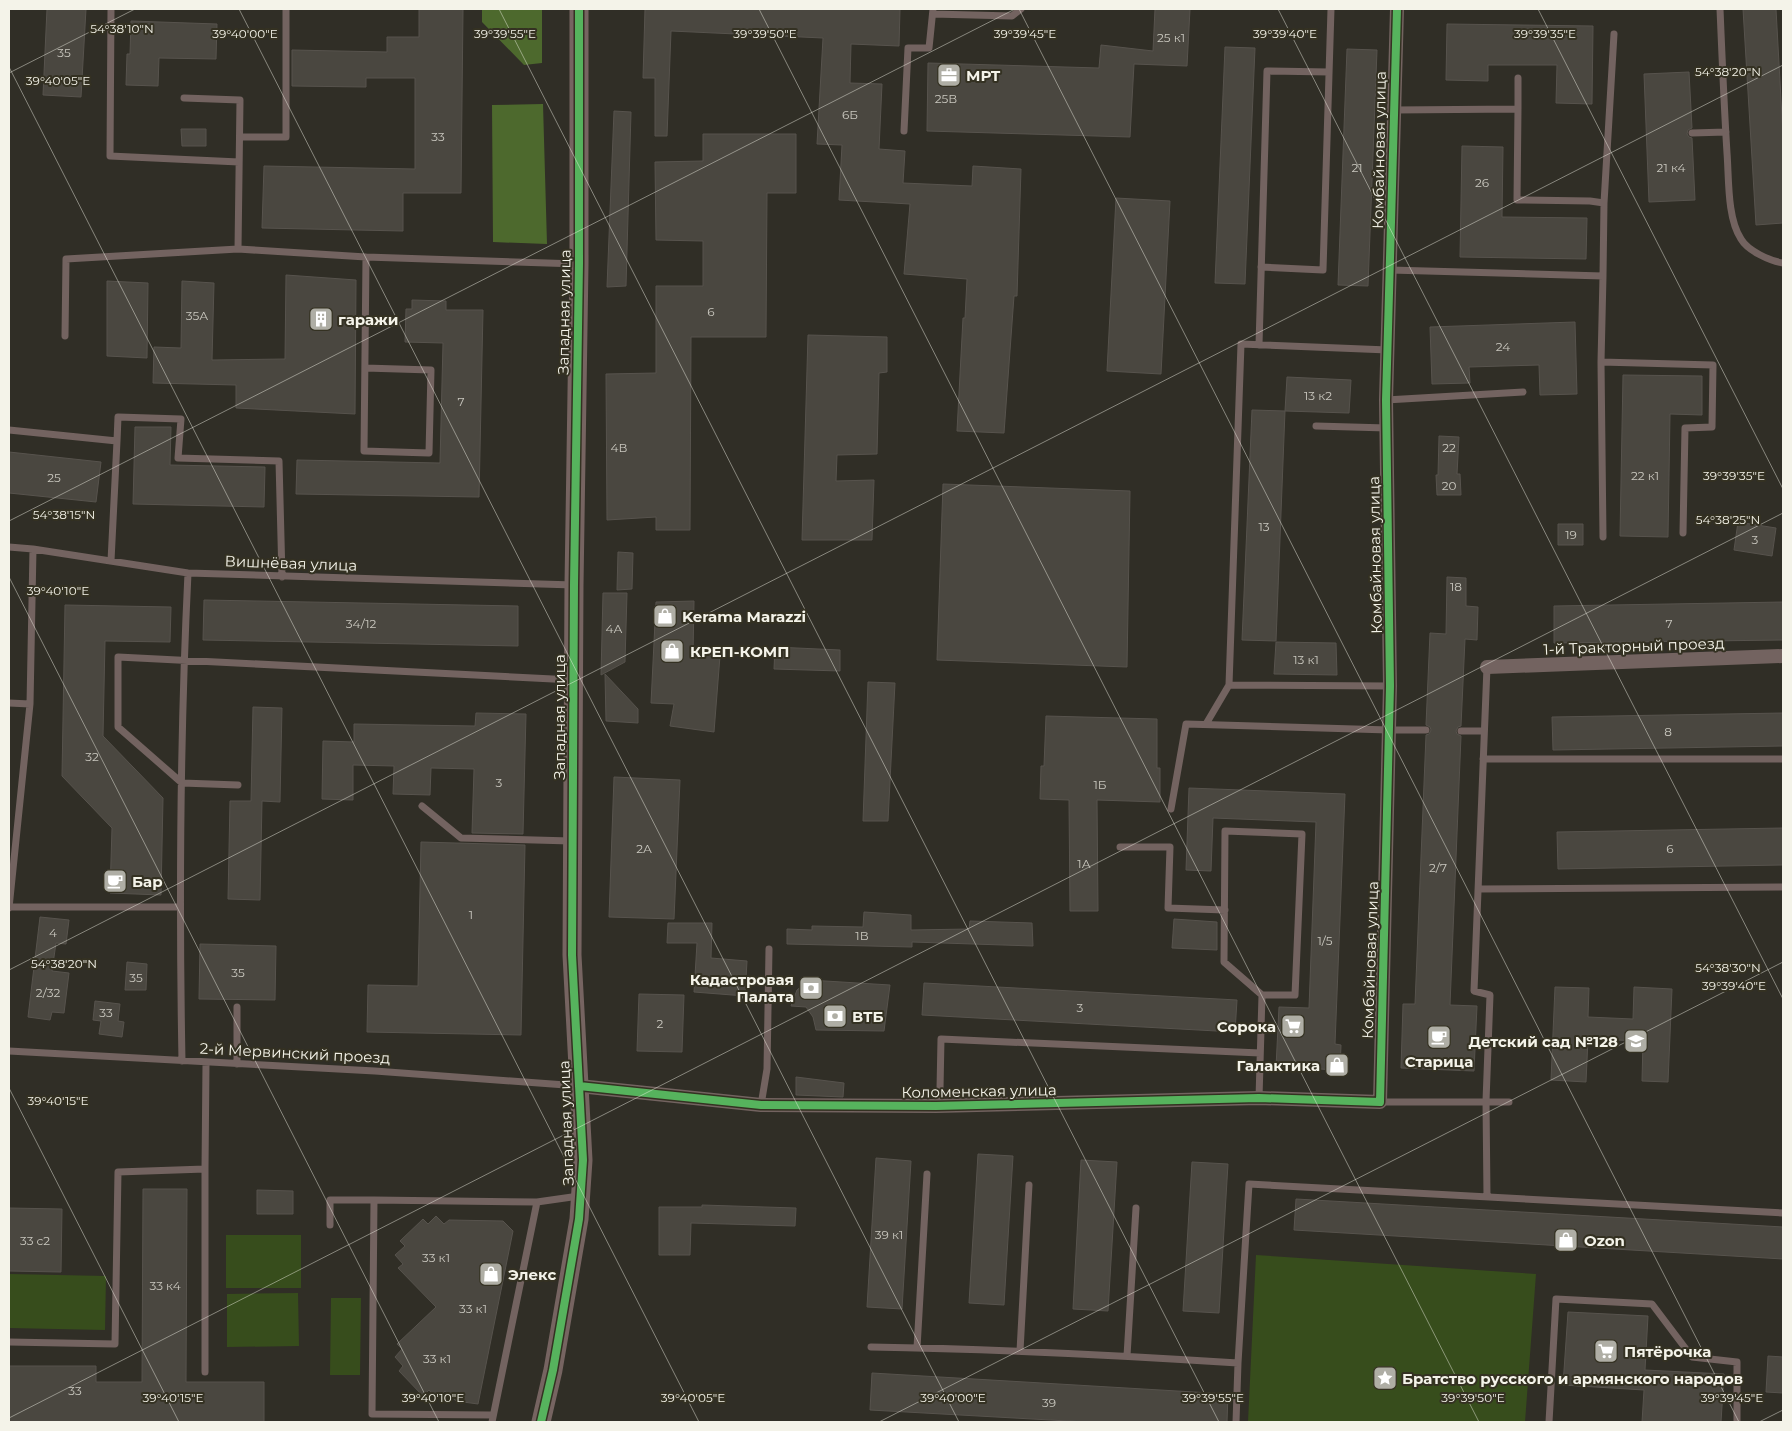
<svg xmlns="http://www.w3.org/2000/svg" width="1792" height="1431" font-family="Montserrat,sans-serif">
  <rect width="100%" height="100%" fill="#302e26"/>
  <path fill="#374d1c" d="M226 1235H301V1288H226Z
    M1256 1255 1536 1274 1525 1422H1248Z
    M9 1274 106 1276 105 1330 9 1328Z
    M298 1293 299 1346 227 1347V1294Z
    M331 1298H361L360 1375H330Z"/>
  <path fill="#4d692d" d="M482 9H542V63L524 65 482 22Z
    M543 104 547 244 493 242 492 105Z"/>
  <path fill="#4a4740" stroke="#57534d" d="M47 9H86L81 97 43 95Z
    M419 9H463L461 193H403V231L262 228 264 166 415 169V78H366V87L292 86V50L387 52V37H419Z
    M645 9H900L899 46 851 44 850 83 882 84 879 149 905 151 903 183 972 186 973 166 1021 169 1017 296H1014L1004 433 957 431 963 318H965L967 279 904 274 910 204 839 200 842 145 817 144 823 38 671 31 667 136H655V78H643Z
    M1155 9H1190L1187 66 1134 64 1130 137 927 131 928 63 1099 68 1101 45 1153 51Z
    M1743 9H1776L1783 136V223L1756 225Z
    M131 21 217 24 216 59 159 58 158 86 126 85 127 54H130Z
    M1447 24 1593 26 1592 104 1556 103 1557 65H1488V81L1446 80Z
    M1225 47 1255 48 1245 284 1215 283Z
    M1347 49 1377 50 1368 286 1338 285Z
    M1689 72 1692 128 1688 130 1687 134 1689 137 1692 138 1695 200 1649 202 1644 74Z
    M614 111 631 112 626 286 607 287Z
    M181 129H206V146H182Z
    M703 134H796V193H767L766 337H691L690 530H656V517L607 520 606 374 656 373V286H703V241L656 240 655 162 703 161Z
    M1462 146 1503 147 1502 217 1587 218 1586 259 1460 257Z
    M1116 198 1170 201 1161 374 1107 371Z
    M286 275 356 280 355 414 236 408V385L153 383 154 347 181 348 182 281 214 283 212 360 285 359Z
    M107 281 148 283 147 358 107 356Z
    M412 300 446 301V310H483L479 497 296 494 297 460 440 463 443 343 405 342 406 309H412Z
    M1575 322 1577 394 1540 395 1539 365 1469 367 1470 383 1432 384 1430 327Z
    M808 335 887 337V372L879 373 877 454 837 455 836 481 874 480 872 540H802Z
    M1623 375 1702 376V415L1670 414 1668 537 1620 536Z
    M1287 377 1351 380 1349 413 1285 411Z
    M1252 410 1285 411 1276 641 1242 640Z
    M135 427H171L170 465 265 467 264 507 133 504Z
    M1439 436 1459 437 1457 474H1460L1461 495H1437L1436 475H1438Z
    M9 452 101 462 96 502 9 493Z
    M943 484 1130 491 1127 667 937 660Z
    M1738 522 1776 528 1772 556 1734 550Z
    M1558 524H1583V545H1558Z
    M618 552 633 553 632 589 617 590Z
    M1447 577 1466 578V606L1478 607 1477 640 1465 639 1461 726 1458 727 1456 731 1457 734 1461 736 1450 1005 1477 1006 1474 1071 1401 1068 1403 1004H1415L1426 735 1429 734 1431 730 1430 727 1426 725 1430 633 1446 634Z
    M603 593H627L625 662 601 675Z
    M204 600 518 606V646L203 640Z
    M694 601 693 654 720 656 714 732 670 726 674 704 651 703 656 602Z
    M1783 602V640L1554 643V606Z
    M65 605 171 607 170 642 105 641 103 736 163 798 161 895 110 893 112 828 62 776Z
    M1276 642 1336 643 1337 675 1274 674Z
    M775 647 840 650V671L774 669Z
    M605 674 638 709V723L606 721Z
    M868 682 895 683 888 821H863Z
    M253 707 282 708 280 802 262 801 260 900 228 899 230 801H251Z
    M476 713 526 714 523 834 472 833 474 769 431 768 430 795 393 794 394 766 353 765V800L322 799 323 741 354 742V724L475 726Z
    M1783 713V746L1553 750 1552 717Z
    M1046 716 1157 719V768H1160V802L1097 800 1098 911H1070L1069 800 1040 799 1041 766H1044Z
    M614 777 680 780 674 919 609 917Z
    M1189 788 1345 794 1335 1044 1341 1045 1340 1070 1276 1067 1279 1007 1309 1008 1316 822 1213 818 1211 871 1186 870Z
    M1783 828V865L1558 869 1557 832Z
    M421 842 525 845 521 1035 367 1032 368 985 418 986Z
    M864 912 911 915V930L969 929 970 921 1032 923 1033 946 912 942V947L787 944V929L812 930V926L863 927Z
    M40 917 69 920 66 944 56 943 52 971 69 973 64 1013 52 1012 50 1020 28 1017Z
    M1174 919 1217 922V950L1172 948Z
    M668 923H712L711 958 747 961 745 996 694 992 697 943H667Z
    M200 944 276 946 275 1000 199 999Z
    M127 962 147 964 146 990H125Z
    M809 980 890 985 884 1031 816 1030 813 1017 806 1007 791 1006 797 990Z
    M924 983 1237 1000 1235 1032 922 1015Z
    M1555 987 1589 988 1588 1017 1633 1019 1634 987 1672 989 1668 1082 1642 1081 1643 1041 1588 1039 1586 1082 1551 1080Z
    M639 994 684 995 682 1052 637 1051Z
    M95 1001 120 1004 118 1021 124 1022 122 1037 99 1034 101 1021 93 1020Z
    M796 1077 844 1083 843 1097 796 1095Z
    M978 1154 1013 1156 1004 1305 969 1303Z
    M876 1158 911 1161 902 1309 867 1307Z
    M1081 1160 1117 1162 1108 1311 1073 1309Z
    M1192 1162 1228 1164 1219 1313 1183 1311Z
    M143 1189H187L186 1382H264V1422H9V1366H96V1382H142Z
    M257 1190 293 1191V1214H257Z
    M1296 1199 1783 1227V1259L1294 1230Z
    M702 1205 796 1208 795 1226 691 1223 690 1255H659V1207H702Z
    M9 1208 62 1209 61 1272 9 1271Z
    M436 1216 444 1224 449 1220 503 1221 513 1231 478 1404 456 1401 445 1391 437 1399 429 1390 423 1396 399 1371 403 1366 395 1357 402 1349 397 1344 436 1307 398 1268 403 1264 395 1255 405 1246 400 1241 423 1219 428 1224Z
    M1568 1312 1648 1316 1645 1370 1724 1374 1721 1422H1642L1644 1390 1563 1385Z
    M1768 1356 1783 1357V1393L1766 1392Z
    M872 1373 1228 1394 1227 1422H1086L870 1410Z"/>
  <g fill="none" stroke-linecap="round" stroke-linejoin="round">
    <path stroke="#736360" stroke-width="7" d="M111 9 110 156 239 162
      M1720 9C1722 57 1724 105 1727 153 1729 178 1727 218 1741 239 1748 251 1770 261 1783 263
      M933 14 1012 16 1021 9
      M184 98 240 100 238 249 366 257
      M1518 109V78
      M904 131 908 48H929L933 9
      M1692 133 1726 132
      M240 137H286V9
      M1604 203 1614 34
      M1261 267 1323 270 1331 9
      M1390 270 1603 276 1604 203 1590 201 1517 200 1518 109 1394 110
      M65 336 66 259 238 249
      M1259 345 1267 71 1329 72
      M1388 350 1241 344 1229 685 1390 686
      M1601 362 1713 365 1712 427 1685 428 1683 533
      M365 368 431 370 429 453 364 451 366 257 578 264
      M1386 400 1523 392
      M1316 426 1387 428
      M9 430 117 441 111 561
      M117 441 118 417 181 419 178 458 279 461 282 577
      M1603 537 1601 362 1603 276
      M9 547 33 549 188 573 574 585
      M1487 667 1474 991 1490 995 1486 1101 1487 1197
      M9 703 30 704
      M1206 724 1229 685
      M1461 731H1484
      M1483 759H1783
      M238 785 182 783 118 727V657L573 680
      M422 806 461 838 571 841
      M1171 809 1186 724 1389 730H1426
      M1225 831 1302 834 1295 995H1262L1224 962Z
      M1120 847H1170L1168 908 1225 910
      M1478 889 1783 887
      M9 907H179
      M9 908 30 704 33 549
      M237 1007V1064
      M9 1051 375 1071 579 1086
      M182 1061C179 899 180 736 188 573
      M1259 1098 1262 995
      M1380 1102H1509
      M761 1105 767 1069 769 949
      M936 1106 940 1089 941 1039 1260 1053
      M205 1169V1372
      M537 1202 579 1196
      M330 1225V1200H374
      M9 1342 115 1344 118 1172 205 1169 206 1063
      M871 1347C994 1349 1116 1355 1238 1363L1236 1422
      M917 1348 927 1174
      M1020 1351 1029 1185
      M1127 1356 1136 1208
      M1238 1363 1249 1184 1783 1213
      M492 1422 537 1202 374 1200 372 1414 492 1415
      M1549 1422 1556 1299 1652 1304 1692 1357 1737 1362V1422"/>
    <path stroke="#736360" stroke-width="14" d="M1487 667 1783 656
      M579 1086 761 1105 936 1106 1259 1098 1380 1102 1390 686 1386 400 1397 9"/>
    <path stroke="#766461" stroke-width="19" d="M541 1422 553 1370 579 1219 583 1160 572 955 574 585 579 264V9"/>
    <g stroke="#343122" stroke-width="11">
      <path id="cycleway" d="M579 1086 761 1105 936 1106 1259 1098 1380 1102 1390 686 1386 400 1397 9
        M541 1422 553 1370 579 1219 583 1160 572 955 574 585 579 264V9"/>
    </g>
    <use href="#cycleway" stroke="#56b35d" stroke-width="8"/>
  </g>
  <path fill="none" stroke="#f4f3e9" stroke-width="1" stroke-opacity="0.45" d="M239 9 959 1422M499 9 1219 1422M759 9 1479 1422M1019 9 1739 1422M1278 9 1783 999M1538 9 1783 489M9 67 699 1422M9 73 135 9M9 521 1015 9M9 577 439 1422M9 970 1783 65M9 1088 179 1422M9 1418 1783 513M879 1422 1783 962M1759 1422 1783 1410"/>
  <defs>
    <g id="office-square" transform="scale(1.25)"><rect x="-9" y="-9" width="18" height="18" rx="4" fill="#afaea5" stroke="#343122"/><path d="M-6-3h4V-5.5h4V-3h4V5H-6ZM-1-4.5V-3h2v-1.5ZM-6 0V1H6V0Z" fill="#fff"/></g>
    <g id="building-square" transform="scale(1.25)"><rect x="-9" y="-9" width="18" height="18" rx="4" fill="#afaea5" stroke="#343122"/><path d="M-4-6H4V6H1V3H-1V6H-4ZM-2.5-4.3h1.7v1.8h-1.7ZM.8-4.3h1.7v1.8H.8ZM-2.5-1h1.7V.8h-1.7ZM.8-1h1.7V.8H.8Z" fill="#fff"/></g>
    <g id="shop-square" transform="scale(1.25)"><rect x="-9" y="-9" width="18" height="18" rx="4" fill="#afaea5" stroke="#343122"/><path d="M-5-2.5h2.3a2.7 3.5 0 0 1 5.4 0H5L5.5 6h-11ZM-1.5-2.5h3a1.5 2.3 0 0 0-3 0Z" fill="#fff"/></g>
    <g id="cafe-square" transform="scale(1.25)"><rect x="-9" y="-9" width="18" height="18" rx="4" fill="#afaea5" stroke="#343122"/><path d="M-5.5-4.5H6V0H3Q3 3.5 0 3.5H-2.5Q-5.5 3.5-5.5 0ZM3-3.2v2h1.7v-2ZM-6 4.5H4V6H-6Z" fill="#fff"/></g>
    <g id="bank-square" transform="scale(1.25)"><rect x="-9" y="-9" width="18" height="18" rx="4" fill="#afaea5" stroke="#343122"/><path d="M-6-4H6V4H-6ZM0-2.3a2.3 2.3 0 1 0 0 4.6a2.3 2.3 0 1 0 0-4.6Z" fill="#fff"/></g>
    <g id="supermarket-square" transform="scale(1.25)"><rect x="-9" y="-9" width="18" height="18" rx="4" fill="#afaea5" stroke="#343122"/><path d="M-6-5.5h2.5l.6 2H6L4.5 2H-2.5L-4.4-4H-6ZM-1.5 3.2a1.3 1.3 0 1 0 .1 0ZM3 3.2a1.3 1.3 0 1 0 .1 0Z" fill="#fff"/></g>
    <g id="school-square" transform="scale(1.25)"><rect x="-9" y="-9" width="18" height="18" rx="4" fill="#afaea5" stroke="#343122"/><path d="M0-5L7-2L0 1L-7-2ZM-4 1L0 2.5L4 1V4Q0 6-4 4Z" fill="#fff"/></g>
    <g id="sight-square" transform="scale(1.25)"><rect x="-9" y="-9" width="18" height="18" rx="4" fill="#afaea5" stroke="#343122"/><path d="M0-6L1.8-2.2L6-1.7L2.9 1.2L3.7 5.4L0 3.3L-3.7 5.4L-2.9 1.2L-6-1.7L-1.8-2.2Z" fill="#fff"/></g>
  </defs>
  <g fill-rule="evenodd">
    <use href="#office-square" x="949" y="75"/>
    <use href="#building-square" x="321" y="319"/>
    <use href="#shop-square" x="665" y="616"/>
    <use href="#shop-square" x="672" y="651"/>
    <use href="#cafe-square" x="115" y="881"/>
    <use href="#bank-square" x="811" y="988"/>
    <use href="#bank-square" x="835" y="1016"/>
    <use href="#supermarket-square" x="1293" y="1026"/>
    <use href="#cafe-square" x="1439" y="1037"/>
    <use href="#school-square" x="1636" y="1041"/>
    <use href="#shop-square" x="1337" y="1065"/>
    <use href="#shop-square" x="1566" y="1240"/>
    <use href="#shop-square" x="491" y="1274"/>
    <use href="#supermarket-square" x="1606" y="1351"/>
    <use href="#sight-square" x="1385" y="1378"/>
  </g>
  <g text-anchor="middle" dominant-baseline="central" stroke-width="4" stroke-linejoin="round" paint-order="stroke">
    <g font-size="12" fill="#cac8bf">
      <text x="1171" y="37">25 к1</text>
      <text x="64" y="52">35</text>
      <text x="946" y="98">25В</text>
      <text x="850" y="114">6Б</text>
      <text x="438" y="136">33</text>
      <text x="1357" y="167">21</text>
      <text x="1671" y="167">21 к4</text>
      <text x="1482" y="182">26</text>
      <text x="711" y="311">6</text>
      <text x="197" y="315">35А</text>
      <text x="1503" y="346">24</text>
      <text x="1318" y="395">13 к2</text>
      <text x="461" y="401">7</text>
      <text x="619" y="447">4В</text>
      <text x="1449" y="447">22</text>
      <text x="1645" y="475">22 к1</text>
      <text x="54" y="477">25</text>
      <text x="1449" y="485">20</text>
      <text x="1264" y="526">13</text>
      <text x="1571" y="534">19</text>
      <text x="1755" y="539">3</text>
      <text x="1456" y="586">18</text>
      <text x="361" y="623">34/12</text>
      <text x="1669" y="623">7</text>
      <text x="614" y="628">4А</text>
      <text x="1306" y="659">13 к1</text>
      <text x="1668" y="731">8</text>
      <text x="92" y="756">32</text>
      <text x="499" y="782">3</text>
      <text x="1100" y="784">1Б</text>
      <text x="644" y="848">2А</text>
      <text x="1670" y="848">6</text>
      <text x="1084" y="863">1А</text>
      <text x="1438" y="867">2/7</text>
      <text x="471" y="914">1</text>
      <text x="53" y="932">4</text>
      <text x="862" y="935">1В</text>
      <text x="1325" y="940">1/5</text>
      <text x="238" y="972">35</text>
      <text x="136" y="977">35</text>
      <text x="48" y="992">2/32</text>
      <text x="1080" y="1007">3</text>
      <text x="106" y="1012">33</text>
      <text x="660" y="1023">2</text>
      <text x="889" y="1234">39 к1</text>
      <text x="35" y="1240">33 с2</text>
      <text x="436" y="1257">33 к1</text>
      <text x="165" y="1285">33 к4</text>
      <text x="473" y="1308">33 к1</text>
      <text x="437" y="1358">33 к1</text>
      <text x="75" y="1390">33</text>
      <text x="1049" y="1402">39</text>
    </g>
    <g font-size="15" font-weight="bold" fill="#f4f3e9" stroke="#343122" text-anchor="start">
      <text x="966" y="75">МРТ</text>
      <text x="338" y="319">гаражи</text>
      <text x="682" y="616">Kerama Marazzi</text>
      <text x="690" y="651">КРЕП-КОМП</text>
      <text x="132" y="881">Бар</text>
      <text x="794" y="979" text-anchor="end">Кадастровая<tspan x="794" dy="17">Палата</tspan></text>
      <text x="852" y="1016">ВТБ</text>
      <text x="1276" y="1026" text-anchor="end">Сорока</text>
      <text x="1618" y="1041" text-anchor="end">Детский сад №128</text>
      <text x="1439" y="1061" text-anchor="middle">Старица</text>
      <text x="1320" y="1065" text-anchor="end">Галактика</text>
      <text x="1584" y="1240">Ozon</text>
      <text x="508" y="1274">Элекс</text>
      <text x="1624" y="1351">Пятёрочка</text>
      <text x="1402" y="1378">Братство русского и армянского народов</text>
    </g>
    <g font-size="15" fill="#f4f3e9" stroke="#343122">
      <text transform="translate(1379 150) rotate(-89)">Комбайновая улица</text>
      <text transform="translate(564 312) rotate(-89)">Западная улица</text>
      <text transform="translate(1375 555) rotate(-91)">Комбайновая улица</text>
      <text transform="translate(291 563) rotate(2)">Вишнёвая улица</text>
      <text transform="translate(1634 646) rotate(-2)">1-й Тракторный проезд</text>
      <text transform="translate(559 717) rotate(-90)">Западная улица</text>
      <text transform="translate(1370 960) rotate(-88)">Комбайновая улица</text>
      <text transform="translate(295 1053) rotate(3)">2-й Мервинский проезд</text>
      <text transform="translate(979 1091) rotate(-1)">Коломенская улица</text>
      <text transform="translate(566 1123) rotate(-92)">Западная улица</text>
    </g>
  </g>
  <g font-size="12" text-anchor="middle" fill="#f4f3e9" stroke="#343122" stroke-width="4" stroke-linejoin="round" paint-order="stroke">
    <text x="122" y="33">54°38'10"N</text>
    <text x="245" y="38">39°40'00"E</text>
    <text x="505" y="38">39°39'55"E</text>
    <text x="765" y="38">39°39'50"E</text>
    <text x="1025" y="38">39°39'45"E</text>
    <text x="1285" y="38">39°39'40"E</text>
    <text x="1545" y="38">39°39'35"E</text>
    <text x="1728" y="76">54°38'20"N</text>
    <text x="58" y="85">39°40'05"E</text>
    <text x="1734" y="480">39°39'35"E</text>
    <text x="64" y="519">54°38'15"N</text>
    <text x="1728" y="524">54°38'25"N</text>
    <text x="58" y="595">39°40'10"E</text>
    <text x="64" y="968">54°38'20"N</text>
    <text x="1728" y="972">54°38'30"N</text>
    <text x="1734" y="990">39°39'40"E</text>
    <text x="58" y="1105">39°40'15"E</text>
    <text x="173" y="1402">39°40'15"E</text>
    <text x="433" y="1402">39°40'10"E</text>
    <text x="693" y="1402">39°40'05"E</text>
    <text x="953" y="1402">39°40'00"E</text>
    <text x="1213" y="1402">39°39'55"E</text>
    <text x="1473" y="1402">39°39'50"E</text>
    <text x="1732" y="1402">39°39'45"E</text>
  </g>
  <rect width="1792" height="1431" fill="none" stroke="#f4f3e9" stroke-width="20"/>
</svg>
